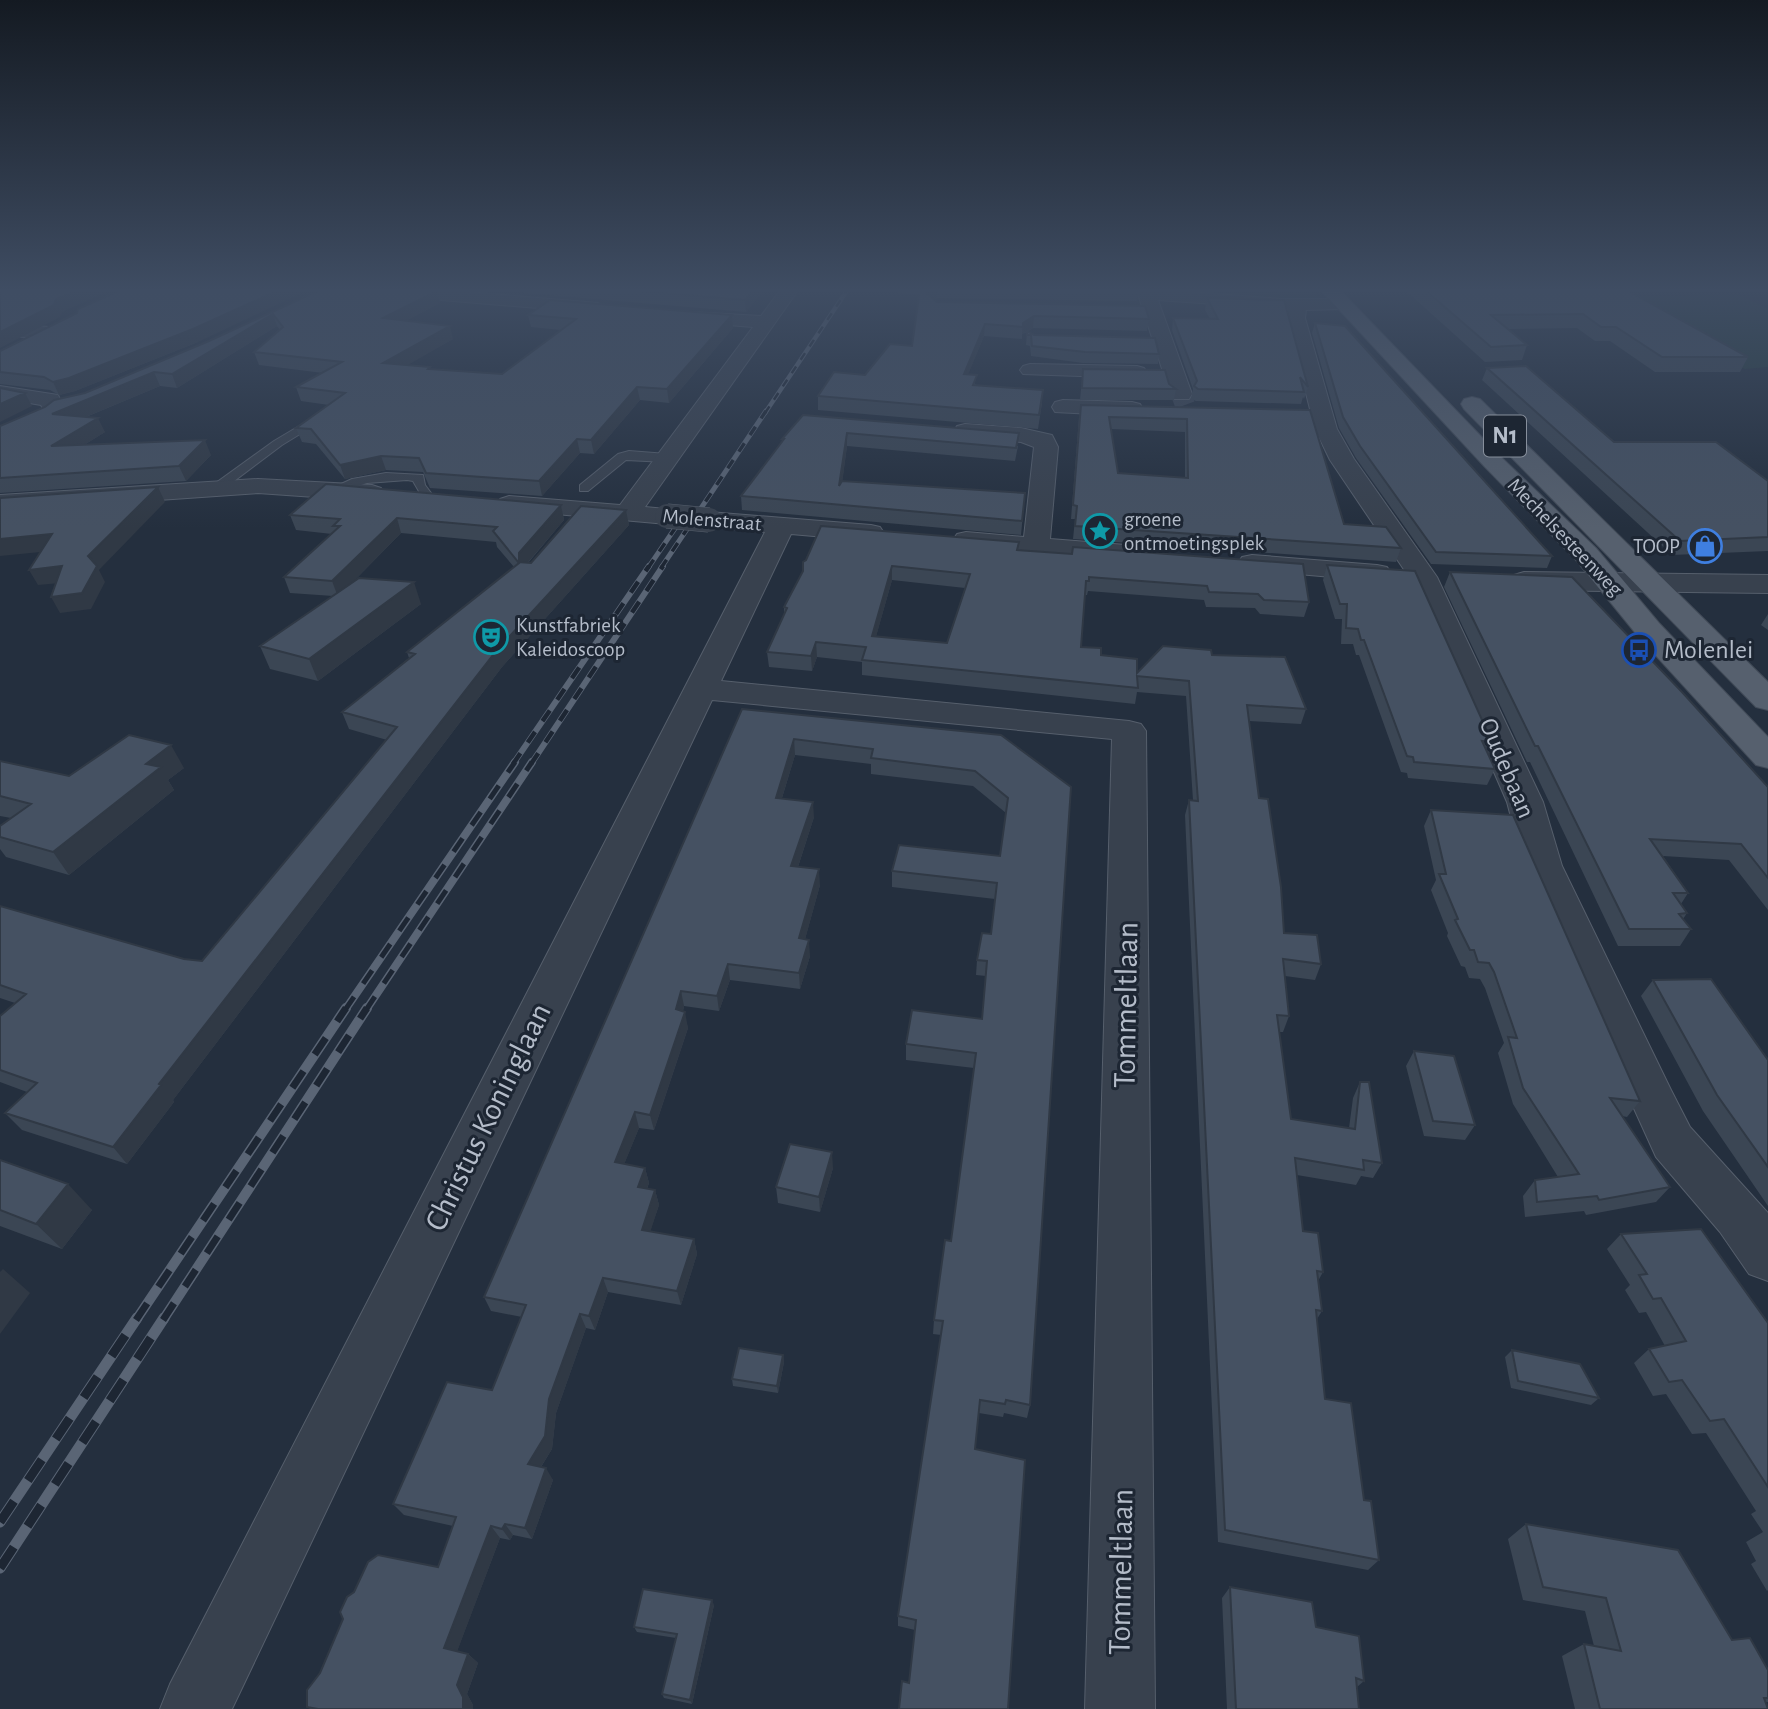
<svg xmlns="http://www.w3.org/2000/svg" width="1768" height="1709" font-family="'Alegreya Sans',sans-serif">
  <rect width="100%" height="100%" fill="#242f3e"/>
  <path fill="#263c3f" d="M1154 289H1311L1324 302 1154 291Z
    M1737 294 1768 309V367L1745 369 1608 298Z"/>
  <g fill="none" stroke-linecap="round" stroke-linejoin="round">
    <path stroke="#3a4453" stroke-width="20" stroke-dasharray="20 10" stroke-linecap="butt" d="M1181 394 1185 405"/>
    <g stroke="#565f6c" stroke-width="2">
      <path id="lane" d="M316 416 326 418 282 445 221 491H213V485L274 441Z
        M629 451 667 454 673 458 667 462 626 460 588 491H580V485L618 454Z
        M386 473 423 475 425 485 434 497 428 501 424 500 413 481 407 480 367 483 334 494 328 490 352 479Z"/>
    </g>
    <g stroke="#565f6c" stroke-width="2">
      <path id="street" d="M360 289H431L598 303 607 308 598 313 369 294Z
        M781 289H799L645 507 676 510 680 516 676 522 667 524 500 509 496 504 500 499 509 496 620 505 753 327 679 321 672 319 670 315 672 311 761 316Z
        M1149 289 1281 299H1344L1353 304 1344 309 1306 310 1305 318 1337 429 1354 459 1437 577 1543 802 1562 866 1671 1090 1690 1127 1768 1213V1281L1749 1274 1720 1232 1656 1157 1524 866 1507 802 1409 577 1330 460 1315 429 1287 318 1288 309 1158 300 1192 394 1189 399H1173L1170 394 1138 294 1141 290Z
        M0 323 49 327 59 333 49 339 0 335Z
        M1030 364 1137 366 1144 368 1147 372 1144 376 1137 378 1023 374 1020 370 1023 366Z
        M0 386 58 395 63 406 60 411H44L41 405 0 398Z
        M1063 400 1132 402 1140 404 1143 409 1140 414 1132 416 1055 412 1052 407 1055 402Z
        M965 424 1021 428 1052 435 1058 447 1050 539 1126 545 1136 547 1140 553 1136 559 1126 561 957 546 953 540 957 534 966 532 1024 537 1034 447 1021 442 957 436 954 431 957 426Z
        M258 479 372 485 381 488 385 493 381 498 372 501 258 493 0 511V495Z
        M709 512 871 525 880 527 884 533 880 539 871 541 791 534 721 681 1129 721 1141 724 1146 731 1155 1709H1085L1112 739 712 700 232 1709H160L170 1684 765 532 700 526 696 520 700 514Z
        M1252 555 1377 565 1387 567 1391 573 1387 579 1377 581 1242 569 1238 563 1242 557Z
        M1524 572 1768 575V593L1524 590 1514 587 1510 581 1514 575Z"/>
    </g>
    <g stroke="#414a57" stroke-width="2">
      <path id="primary" d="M1320 289H1339L1500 456 1596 548 1659 623 1768 737V768L1756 765 1637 635 1576 560 1484 466Z
        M1472 397 1480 399 1768 682V710L1756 707 1464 409 1461 404 1464 399Z"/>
    </g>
    <use href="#lane" fill="#38414e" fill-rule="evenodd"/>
    <use href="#street" fill="#38414e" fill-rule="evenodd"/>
    <use href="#primary" fill="#56606e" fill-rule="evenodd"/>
    <g stroke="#5a6575" stroke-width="4.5">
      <path id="rail-far5" d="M765 413 848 289"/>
    </g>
    <g stroke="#5a6575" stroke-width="5">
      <path id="rail-far4" d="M648 568 682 518
        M661 568 766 411"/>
    </g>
    <g stroke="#5a6575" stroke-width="6">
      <path id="rail-far3" d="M513 764 649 566
        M531 764 663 566"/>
    </g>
    <g stroke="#5a6575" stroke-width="8">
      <path id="rail-far2" d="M345 1010 515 762
        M366 1010 532 762"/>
    </g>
    <g stroke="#5a6575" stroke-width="10">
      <path id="rail-far1" d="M136 1320 346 1008
        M163 1320 367 1008"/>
    </g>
    <g stroke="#5a6575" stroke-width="11">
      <path id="rail" d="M0 1522 137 1318
        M0 1568 164 1318"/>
    </g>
    <use href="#rail-far5" stroke="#1d2633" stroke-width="2.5" stroke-dasharray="8" stroke-linecap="butt"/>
    <use href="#rail-far4" stroke="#1d2633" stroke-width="3.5" stroke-dasharray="10" stroke-linecap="butt"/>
    <use href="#rail-far3" stroke="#1d2633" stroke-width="4.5" stroke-dasharray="13" stroke-linecap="butt"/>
    <use href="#rail-far2" stroke="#1d2633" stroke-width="5" stroke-dasharray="16" stroke-linecap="butt"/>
    <use href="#rail-far1" stroke="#1d2633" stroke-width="7" stroke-dasharray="20" stroke-linecap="butt"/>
    <use href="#rail" stroke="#1d2633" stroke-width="9" stroke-dasharray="25" stroke-linecap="butt"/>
    <g stroke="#565f6c" stroke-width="25" stroke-linecap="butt">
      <path id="street-bridge" d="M667 516 709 520"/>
    </g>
    <use href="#street-bridge" stroke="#38414e" stroke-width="24"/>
  </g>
  <path fill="#3b4654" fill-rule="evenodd" d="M322 289 437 291 440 303 405 321 453 339 406 365 430 369 502 374 561 330 531 327 528 315H732L733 328 669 403 640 400 594 454 580 453 542 496 430 488 423 472 386 470 345 479 316 444 302 442 296 428 329 405 301 401 296 387 323 373 259 365 254 352 280 330 277 326 177 388 160 386 86 417 105 432 84 445 211 455 186 481 0 493V426L85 393 209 341Z
    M479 289H765L746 312Z
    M892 289H1139L1137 301 937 298 935 300 937 302 1149 319 1147 331 1033 328 1027 332 1034 335 1159 354 1158 364 1083 363 1031 356 1030 346 1026 345 1027 332 1022 334V339L984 336 968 374 976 385 1042 403 1038 429 818 410V396L865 375 912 346 919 295 892 292Z
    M1404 289H1625L1748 357 1740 372H1655L1610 341H1595L1577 328 1508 329 1527 345 1522 360 1485 362Z
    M1207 298 1284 300 1308 387 1304 399 1303 397 1301 404 1196 401 1191 399 1193 389 1172 330 1173 318 1210 319 1205 310Z
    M77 313 198 342 75 391 59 395 50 390 0 384V351Z
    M1315 323 1552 556 1547 568 1431 564 1356 458 1339 428 1312 333Z
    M1487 368 1614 442 1768 481V551L1672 555 1482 380Z
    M1083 369 1169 384 1176 389 1174 400H1080Z
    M1310 410 1344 524 1401 548 1396 562 1073 539 1075 519H1071L1079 417ZM1111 429 1185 432V478L1118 473Z
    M803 415 1018 446 1015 461 847 446 842 482 1025 493 1021 535 742 510 741 496 782 442V439Z
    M561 505 564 520 528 563H531L626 510 629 525 502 667 173 1100 174 1102 127 1164 22 1130 5 1113 27 1092 0 1082V1016L15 1003 0 998V906L184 959 202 961 387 740 349 729 342 712 409 658 407 652 514 567 497 547 496 542 401 533 352 583 421 604 318 681 270 669 260 646 333 596 290 593 284 577 332 534 296 530 290 515Z
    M1018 550 1309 602 1304 617 1260 614 1255 608 1206 607 1204 600 1088 591 1087 595H1085L1081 647 1137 673 1212 655 1306 709 1301 724 1249 721 1259 798 1284 933 1321 964 1315 980 1285 976 1289 1016 1283 1032H1279L1291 1119 1349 1128 1353 1098 1360 1082 1382 1163 1373 1178 1361 1176 1356 1185 1297 1175 1303 1231 1323 1272 1318 1281 1322 1311 1317 1319 1325 1399 1364 1500 1379 1560 1368 1570 1218 1542 1185 815 1189 800H1193L1186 696 1137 692 1135 704 862 675V662L817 657 812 671 769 667 767 652 784 614V607L803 571ZM892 580 965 588 947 643 876 636Z
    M1327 565 1492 742 1487 753 1495 769 1487 785 1408 778 1407 773 1401 772 1359 655H1356L1353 644H1341L1342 619H1335L1323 580Z
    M1450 572 1768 787V910L1729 860 1663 856 1688 893 1681 904 1687 913 1683 919 1691 929 1680 946H1618L1530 762H1527L1444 587Z
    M1768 614V630L1761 625Z
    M742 709 1071 787 1030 1405 1027 1418 1004 1413 1003 1417 979 1413 909 1683 915 1630 898 1626V1616L941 1335 933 1334 934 1320 951 1241 974 1068 906 1060V1044L982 1019 986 976 976 975 977 960 991 934 995 899 892 887V871L1000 856 1006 813 973 786 871 774V764L795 755 782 798 814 817 798 867 820 885 805 939 810 956 800 989 730 980 719 1011 684 1006 683 1011 688 1028 654 1130 639 1128 624 1164 645 1168 649 1183 647 1189 655 1190 659 1205 650 1231 694 1239 697 1254 681 1305 608 1292 595 1330 586 1328 556 1413 552 1449 541 1467 553 1480 532 1539 513 1535 510 1540 500 1538 457 1651 468 1654 478 1663 467 1694 473 1705V1709H311L307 1707 438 1567 453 1526 404 1515 393 1504 492 1390 522 1317 491 1311 484 1297Z
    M0 761 69 776 184 768 168 780 174 790 69 875 6 857 0 849V826L11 818 0 816Z
    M1431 810 1640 1101 1627 1117 1622 1116 1670 1187 1656 1202 1586 1215 1584 1211 1525 1217 1523 1196 1535 1180 1558 1177 1513 1104 1498 1053 1504 1043 1485 988 1480 979 1469 978 1465 967 1461 966 1447 936 1448 933 1431 890 1436 880 1424 826Z
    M1653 980 1768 1060V1206L1703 1111 1641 996Z
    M1414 1051 1475 1125 1465 1140 1424 1136 1406 1066Z
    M0 1160 92 1210 62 1249 0 1226Z
    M833 1168 820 1212 778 1203 776 1187Z
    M1621 1234 1768 1323V1590L1767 1591 1751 1564 1756 1561 1746 1542 1763 1532 1751 1514 1756 1511 1706 1433 1692 1434 1666 1394 1653 1396 1634 1363 1649 1349 1665 1346 1646 1312 1639 1313 1625 1290 1630 1285 1607 1249Z
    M1512 1350 1599 1398 1591 1405 1511 1388 1505 1357Z
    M783 1355 784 1362 778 1393 733 1386 732 1379Z
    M1526 1524 1732 1640 1768 1670V1702H1766L1768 1709H1575L1562 1656 1584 1644 1594 1646 1585 1611 1523 1600 1508 1539Z
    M1230 1587 1316 1627 1364 1681 1357 1687 1359 1709H1227L1222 1598Z
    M714 1605 692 1704 664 1698 662 1694 676 1638 637 1632 634 1627Z"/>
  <path fill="#303945" d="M81 289H113L62 312 60 317 0 348V332L56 299Z
    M281 289H310L198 342 75 391 59 395 53 382Z
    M754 289H765L746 312 745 300Z
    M934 289H937V298L926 305V293Z
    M437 291 440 303 387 331 383 318Z
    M273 314 277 326 177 388 172 374Z
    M732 315 733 328 669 403 667 389Z
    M1034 316 1033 328 1022 334 1023 323Z
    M985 324 984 336 963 387 964 374Z
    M450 326 453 339 387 377 383 363Z
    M154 372 160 386 59 428 52 414Z
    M637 387 640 400 594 454 591 440Z
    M25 393 32 406 0 422V404Z
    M98 418 105 432 58 461 51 446Z
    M847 433V446L840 500 839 486Z
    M577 439 580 453 542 496 539 481Z
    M205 440 211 455 186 481 179 466Z
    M381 456 386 470 345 479 340 465Z
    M158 487 165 502 99 570 105 582 91 609 60 613 51 597 88 556Z
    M561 505 564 520 523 568 519 562V553Z
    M626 510 629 525 502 667 173 1100 174 1102 127 1164 113 1147 159 1084 497 650Z
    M397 518 401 533 338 597 332 581Z
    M52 534 61 550 0 556V539Z
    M62 566 71 582 38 585 29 570Z
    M892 566V580L872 651V636Z
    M414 582 421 604 318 681 309 659Z
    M816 642 817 657 812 671 811 656Z
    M794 739 795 755 777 814 776 798Z
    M171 745 184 768 168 780 174 790 69 875 53 852 146 764Z
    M813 802 814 817 793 882 791 866Z
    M819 869 820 885 801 954 799 938Z
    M809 940 810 956 800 989 799 973Z
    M728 964 730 980 719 1011 717 996Z
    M681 991 684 1006 679 1025 676 1009Z
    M685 1012 688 1028 654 1130 650 1115Z
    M635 1112 639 1128 619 1177 615 1162Z
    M832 1152 833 1168 820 1212 819 1197Z
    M645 1168 649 1183 642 1202 638 1187Z
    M68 1184 92 1210 62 1249 36 1224Z
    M655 1190 659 1205 646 1245 642 1230Z
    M694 1239 697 1254 681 1305 677 1291Z
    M3 1269 30 1293 0 1334V1272Z
    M603 1278 608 1292 595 1330 589 1316Z
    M580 1314 586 1328 556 1413 552 1449 535 1476 528 1464 549 1399Z
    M783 1355 784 1362 778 1393 777 1386Z
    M546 1468 553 1480 532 1539 525 1528Z
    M505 1524 513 1535 510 1540 502 1529Z
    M491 1526 500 1538 455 1657 444 1648Z
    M712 1600 714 1605 692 1704 690 1700Z
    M468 1654 478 1663 467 1694 473 1705V1709H463L457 1685Z"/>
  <path fill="#455162" stroke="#303945" stroke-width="2" fill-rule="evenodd" d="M0 289H81L56 299 54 305 0 332Z
    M123 289H281L193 329 69 378 53 382 44 377 0 372V351L77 313 78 309Z
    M322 289H414L437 291 383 318 450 326 383 363 430 367 428 369 502 374 576 319 528 315 550 300 732 315 667 389 637 387 591 440 577 439 539 481 426 473 419 458 381 456 340 465 311 429 296 428 345 393 296 387 342 362 254 352 283 327 273 314 172 374 154 372 52 414 98 418 51 446 205 440 179 466 0 478V426L45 407 54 400 85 393 209 341Z
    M614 289H754L745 300Z
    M920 289H934L926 293 937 302 1145 306 1149 319 1034 316 1023 323V327L985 324 964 374 977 375 973 385 1043 390 1039 415 818 396 834 372 865 375 890 344 912 346Z
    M1076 289H1139V290Z
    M1424 289H1625L1748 357H1662L1616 327H1601L1583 314 1491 315 1527 345 1491 347Z
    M1207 298 1284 300 1308 387 1300 377 1304 392 1198 389 1194 386 1197 381 1173 318 1218 319Z
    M1315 323 1345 326 1552 556 1436 552 1360 446 1343 417Z
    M1027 331 1034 335 1155 338 1159 354 1085 352 1032 346 1031 335H1027Z
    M1526 366 1614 442H1716L1768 481V537L1680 541 1487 368Z
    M1083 369 1165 370 1169 384 1176 389 1082 388Z
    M0 388 25 393 0 404Z
    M1081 405 1310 410 1344 524 1386 527 1401 548 1075 526 1077 506 1073 505ZM1109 417 1187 419 1188 478 1118 473Z
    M803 415 1019 433 1016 448 847 433 839 486 842 481 1025 493 1022 521 741 496 784 439H782Z
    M326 484 561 505 519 553V562L531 563 581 506 626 510 497 650 159 1084 161 1085 113 1147 5 1113 37 1083 0 1070V1016L26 994 0 985V906L184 959 202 961 397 727 342 712 415 654 407 652 519 563 493 531 497 527 397 518 332 581 284 577 340 526H333L340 519 290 515Z
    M158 487 88 556 97 566 82 593 51 597 62 566 29 570 52 534 0 539V498Z
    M821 526 1019 542 1017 550 1072 554 1073 547 1303 564 1309 602 1264 600 1258 594 1209 592 1207 586 1089 577V581H1086L1081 647 1101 648V655L1137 659V673L1163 646 1211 650 1212 655 1285 657 1306 709 1247 705 1259 798 1268 799 1281 887 1284 933 1317 935 1321 964 1283 959 1289 1016 1277 1015 1291 1119 1355 1129 1360 1082H1369L1382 1163 1363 1160 1364 1170 1295 1158 1303 1231 1318 1233 1323 1272 1317 1271 1322 1311 1316 1310 1325 1399 1351 1403 1364 1500 1371 1501 1379 1560 1225 1530 1189 800 1198 801 1189 681 1137 676 1138 688 862 660 866 647 816 642 811 656 767 652 787 608 784 607 803 571V562L806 560ZM892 566 970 574 947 643 872 636Z
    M1327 565 1415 571 1492 742 1482 741 1495 769 1414 762 1413 757 1407 756 1364 640H1361L1358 629 1346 628 1347 604H1340Z
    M1450 572 1572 577 1682 692 1768 787V878L1741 844 1650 839 1688 893H1673L1687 913 1679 914 1691 929H1629L1538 746H1535Z
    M359 578 414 582 309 659 260 646Z
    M742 709 1001 735 1071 787 1030 1405 1006 1400 1005 1404 980 1400 975 1449 1025 1460 1008 1709H899L902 1681 909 1683 916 1620 898 1616 943 1321 934 1320 945 1240 951 1241 976 1053 906 1044 912 1010 982 1019 987 961 977 960 982 933 991 934 997 883 892 871 899 845 1000 856 1008 798 975 771 871 758 873 749 794 739 776 798 813 802 791 866 819 869 799 938 809 940 799 973 728 964 717 996 681 991 676 1009 685 1012 650 1115 635 1112 615 1162 645 1168 638 1187 655 1190 642 1230 694 1239 677 1291 603 1278 589 1316 580 1314 549 1399 545 1436 528 1464 546 1468 525 1528 505 1524 502 1529 491 1526 444 1648 468 1654 457 1685 463 1697V1709H318L307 1707V1690L320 1673 343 1619 340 1612 347 1597 354 1592 368 1562 378 1555 438 1567 456 1517 393 1504 447 1382 492 1390 526 1305 484 1297Z
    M129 735 171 745 146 764 161 767 53 852 0 837V826L31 804 0 796V761L69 776Z
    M1431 810 1513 815 1640 1101 1610 1098 1670 1187 1599 1200 1597 1196 1537 1202 1535 1180 1579 1174 1523 1088 1508 1037 1517 1038 1494 972 1489 963 1478 962 1474 950H1470L1455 920 1458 919 1439 874H1446Z
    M1711 979 1768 1060V1167L1717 1095 1653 980Z
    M1414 1051 1454 1056 1475 1125 1433 1121Z
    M790 1144 832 1152 819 1197 776 1187Z
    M0 1160 68 1184 36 1224 0 1210Z
    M1701 1229 1768 1323V1487L1724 1419 1710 1421 1682 1380 1669 1382 1649 1349 1686 1341 1661 1298 1653 1299 1639 1275 1647 1274 1621 1234Z
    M739 1348 783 1355 777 1386 732 1379Z
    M1512 1350 1580 1364 1599 1398 1518 1381Z
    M1526 1524 1678 1550 1732 1640 1750 1638 1768 1670V1698H1764L1768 1709H1600L1584 1644 1621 1651 1606 1598 1543 1587Z
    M1230 1587 1312 1602 1316 1627 1359 1636 1364 1681 1356 1678 1359 1709H1236Z
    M643 1589 712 1600 690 1700 662 1694 677 1634 634 1627Z"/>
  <linearGradient id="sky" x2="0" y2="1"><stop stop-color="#141a22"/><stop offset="0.55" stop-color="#3f4d63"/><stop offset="1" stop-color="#3f4d63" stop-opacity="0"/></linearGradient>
  <rect width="1768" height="528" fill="url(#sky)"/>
  <defs>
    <g id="sight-ring" transform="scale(1.75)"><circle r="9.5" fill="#1d2633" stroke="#0f9aa8" stroke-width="1.5"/><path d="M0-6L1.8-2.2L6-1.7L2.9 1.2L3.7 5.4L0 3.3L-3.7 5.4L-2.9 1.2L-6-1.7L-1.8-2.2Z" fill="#0f9aa8"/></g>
    <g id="shop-ring" transform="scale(1.75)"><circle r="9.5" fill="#1d2633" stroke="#3f7fe0" stroke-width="1.5"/><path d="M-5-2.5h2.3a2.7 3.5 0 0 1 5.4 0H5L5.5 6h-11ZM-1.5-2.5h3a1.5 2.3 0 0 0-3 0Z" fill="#3f7fe0"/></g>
    <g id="theatre-ring" transform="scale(1.75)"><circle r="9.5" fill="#1d2633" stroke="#0f9aa8" stroke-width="1.5"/><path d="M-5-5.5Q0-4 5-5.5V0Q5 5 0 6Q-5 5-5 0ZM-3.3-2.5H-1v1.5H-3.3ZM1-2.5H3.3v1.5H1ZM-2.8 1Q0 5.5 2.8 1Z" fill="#0f9aa8"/></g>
    <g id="bus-ring" transform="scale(1.75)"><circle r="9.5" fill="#1d2633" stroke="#1a4fb4" stroke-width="1.5"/><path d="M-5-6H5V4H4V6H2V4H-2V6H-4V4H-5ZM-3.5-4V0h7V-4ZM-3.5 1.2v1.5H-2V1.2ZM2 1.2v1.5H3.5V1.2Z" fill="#1a4fb4"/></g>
  </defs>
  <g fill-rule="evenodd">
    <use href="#sight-ring" x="1100" y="531"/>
    <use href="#shop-ring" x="1705" y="546"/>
    <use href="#theatre-ring" x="491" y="637"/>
    <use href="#bus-ring" x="1639" y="650"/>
  </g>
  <g text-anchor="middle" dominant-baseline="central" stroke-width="6" stroke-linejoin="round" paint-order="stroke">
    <g font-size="21" fill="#b4bcc9" stroke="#1d2633" text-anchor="start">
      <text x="1124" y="519">groene<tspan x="1124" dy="24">ontmoetingsplek</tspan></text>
      <text x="1680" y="546" text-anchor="end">TOOP</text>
      <text x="516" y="625">Kunstfabriek<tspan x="516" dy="24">Kaleidoscoop</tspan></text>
    </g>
    <g font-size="21" fill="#b4bcc9" stroke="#1d2633">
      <text transform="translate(712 520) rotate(5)">Molenstraat</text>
      <text transform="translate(1565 537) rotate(46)">Mechelsesteenweg</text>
    </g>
    <rect fill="#1d2633" stroke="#878f9c" stroke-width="2" x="1484" y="415.5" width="42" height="41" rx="5"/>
    <g font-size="24" font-weight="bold" fill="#b4bcc9">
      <text x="1505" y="436">N1</text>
    </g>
    <g font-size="26" fill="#b4bcc9" stroke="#1d2633" text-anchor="start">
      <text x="1664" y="650">Molenlei</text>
    </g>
    <g font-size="26" fill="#b4bcc9" stroke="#1d2633">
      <text transform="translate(1507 768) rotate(67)">Oudebaan</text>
    </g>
    <g font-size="32" fill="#b4bcc9" stroke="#1d2633">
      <text transform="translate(1126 1005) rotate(-89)">Tommeltlaan</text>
      <text transform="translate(488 1117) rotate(-64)">Christus Koninglaan</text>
      <text transform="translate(1121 1572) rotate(-89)">Tommeltlaan</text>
    </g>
  </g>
</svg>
